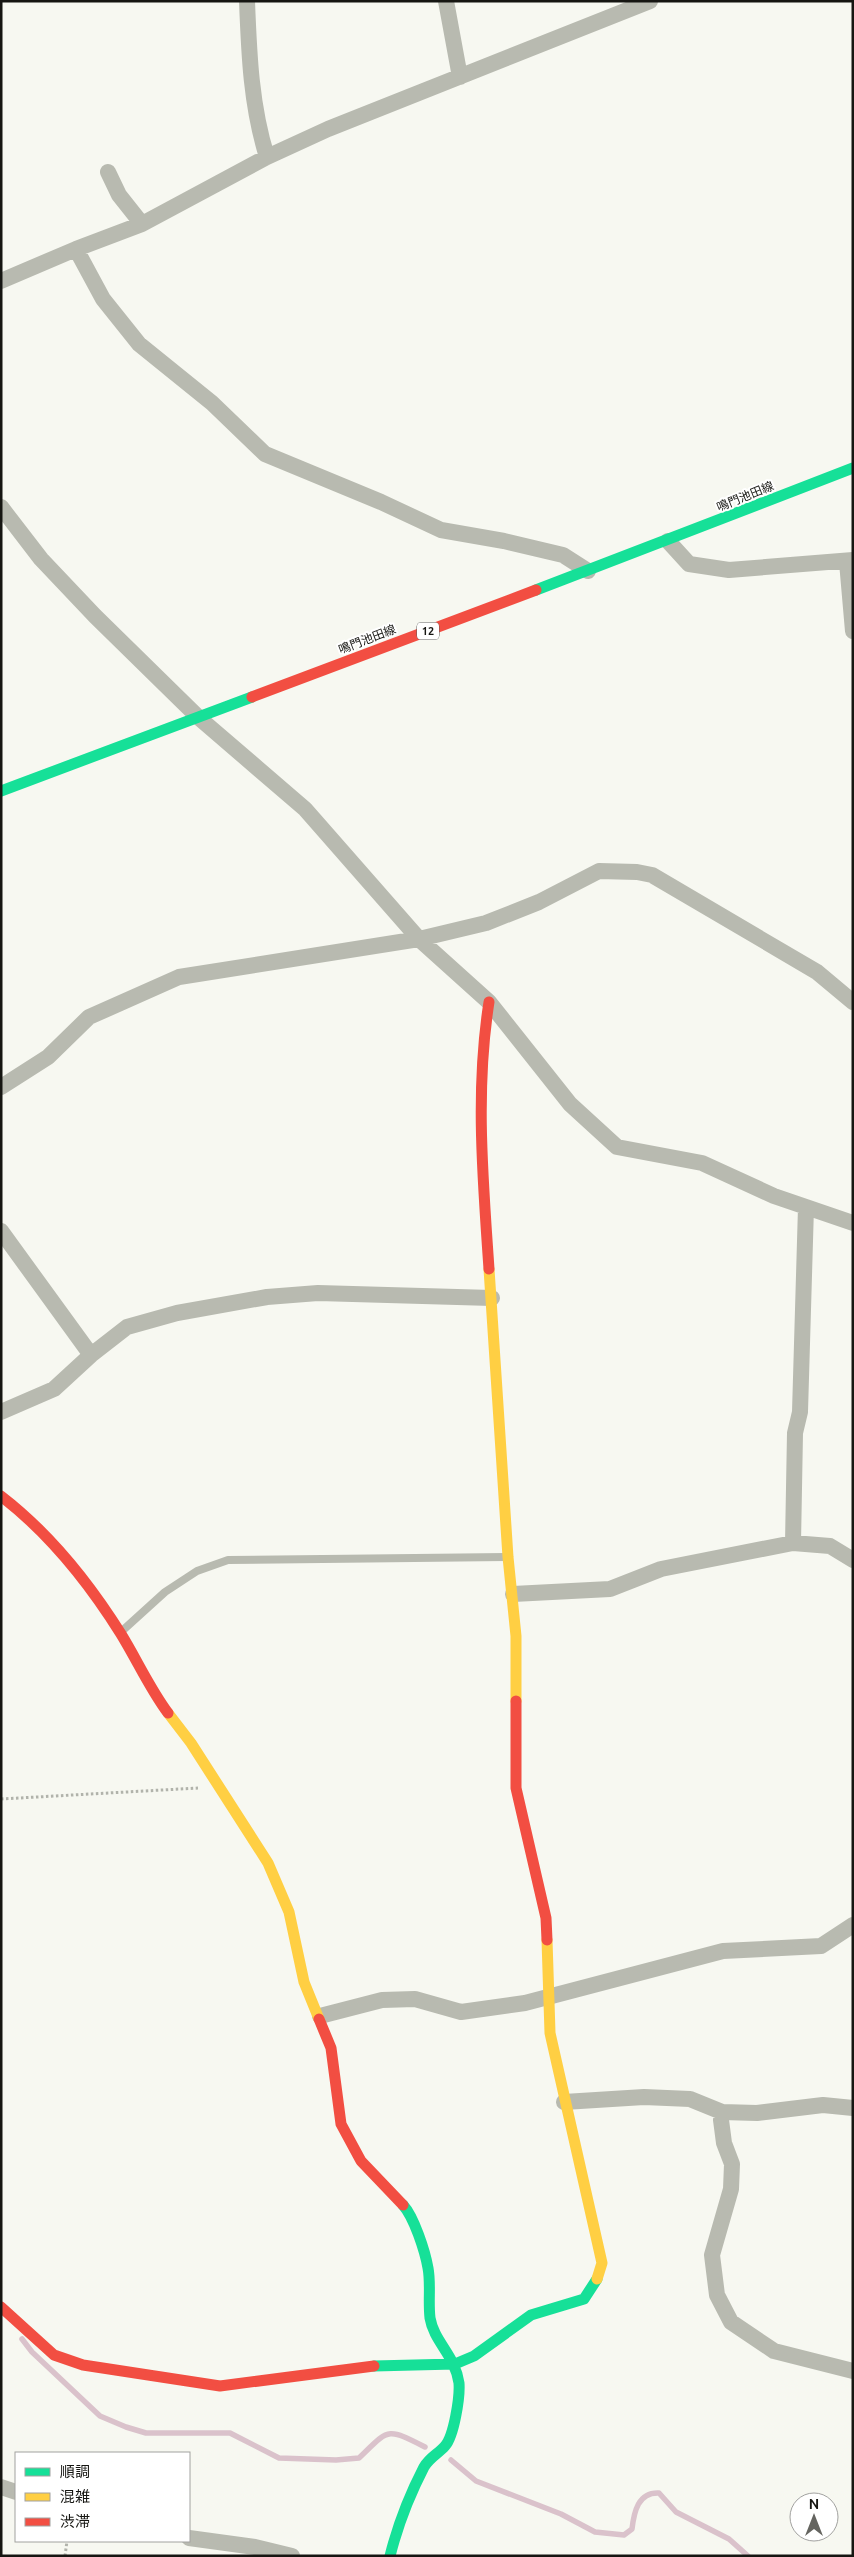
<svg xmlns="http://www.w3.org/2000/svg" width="854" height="2557" font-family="Ubuntu,'Noto Sans JP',sans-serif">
  <rect width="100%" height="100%" fill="#f7f8f1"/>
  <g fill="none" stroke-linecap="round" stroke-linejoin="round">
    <path stroke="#dac2cb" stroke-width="5.5" d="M22 2339 32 2352 100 2416 126 2427 146 2433H230L279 2458 336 2460 359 2458C389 2429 386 2427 425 2447
      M451 2460 476 2481 561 2514 595 2532 624 2535 632 2529C634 2512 638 2492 659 2493L676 2512 729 2539 748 2556"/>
    <path stroke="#b1b3ab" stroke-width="3" stroke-dasharray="2.5 2.5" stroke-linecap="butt" d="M1 1799 198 1788
      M65 2556 67 2541"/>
    <path stroke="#b8bab0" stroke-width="8" d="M122 1631 165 1592 197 1571 228 1560 506 1557"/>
    <path stroke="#b8bab0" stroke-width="16" d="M247 1C249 54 251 106 267 157
      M446 1 460 77
      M108 172 119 195 142 224
      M76 249 103 299 139 344 212 403 265 454 381 502 441 530 504 541 563 555 588 571
      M1 281 76 249 142 224 267 157 328 129 650 1
      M1 507 41 559 95 616 198 717 305 809 419 939 489 1002 570 1104 617 1147 702 1163 774 1196 853 1223
      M668 541 689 564 729 570 853 560
      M847 562 853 631
      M1 1087 48 1057 89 1017 179 977 419 939 486 923 539 902 599 871 637 872 652 875 817 972 853 1002
      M1 1231 91 1355
      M1 1412 54 1389 91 1355 127 1327 177 1313 267 1297 318 1293 492 1298
      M793 1543 795 1433 800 1412 806 1207
      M513 1594 610 1589 661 1569 793 1543 830 1546 853 1560
      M320 2016 382 2000 415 1999 461 2012 525 2003 723 1951 821 1946 853 1925
      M564 2102 644 2097 690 2099 722 2112 757 2113 823 2105 853 2108
      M722 2112 721 2120 724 2143 732 2164 731 2189 712 2255 717 2295 731 2322 774 2351 853 2371
      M1 2487 16 2492
      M189 2538 255 2547 292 2556"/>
    <path stroke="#16e098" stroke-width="11" d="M536 590 853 468
      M1 791 252 697
      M374 2366 455 2364 474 2356 531 2315 584 2299 597 2279
      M390 2556C398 2524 409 2496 424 2467 430 2457 438 2454 445 2446 454 2436 460 2397 459 2383 455 2355 434 2342 430 2318 428 2301 431 2284 428 2268 425 2251 414 2217 403 2205"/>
    <path stroke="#ffcf43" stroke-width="11" d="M489 1269 508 1557 516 1636V1701
      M168 1713 191 1743 268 1863 289 1912 304 1982 319 2019
      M547 1940 550 2033 602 2263 597 2279"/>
    <path stroke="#f24e42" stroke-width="11" d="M252 697 536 590
      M489 1269C483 1180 475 1091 489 1002
      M1 1496C49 1533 89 1583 121 1634 137 1660 150 1689 168 1713
      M516 1701V1788L546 1918 547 1940
      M319 2019 331 2048 341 2124 361 2161 403 2205
      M1 2307 54 2355 83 2365 220 2386 374 2366"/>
  </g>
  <g text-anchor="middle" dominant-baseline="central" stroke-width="4" stroke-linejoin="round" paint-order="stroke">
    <rect fill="#fff" stroke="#5c5c59" stroke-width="1" x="417" y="622.5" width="22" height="17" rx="4"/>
    <g font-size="11" font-weight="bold" fill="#161612">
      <text x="428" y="631">12</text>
    </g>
    <g font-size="12" fill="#161612" stroke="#fff">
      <text transform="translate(745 496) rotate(-22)">鳴門池田線</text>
      <text transform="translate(367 639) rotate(-21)">鳴門池田線</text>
    </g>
  </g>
  <rect width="854" height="2557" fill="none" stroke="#161612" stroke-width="5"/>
  <rect x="15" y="2452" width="175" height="90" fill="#ffffff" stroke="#a2a2a0"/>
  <rect x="25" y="2468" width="25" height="8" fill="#16e098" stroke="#a2a2a0"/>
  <text x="60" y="2477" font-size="15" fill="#161612">順調</text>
  <rect x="25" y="2493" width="25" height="8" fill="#ffcf43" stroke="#a2a2a0"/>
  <text x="60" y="2502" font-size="15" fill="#161612">混雑</text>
  <rect x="25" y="2518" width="25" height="8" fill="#f24e42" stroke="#a2a2a0"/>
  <text x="60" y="2527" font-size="15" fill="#161612">渋滞</text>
  <g transform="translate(814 2517)"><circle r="24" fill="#ffffff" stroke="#a2a2a0"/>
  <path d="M0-4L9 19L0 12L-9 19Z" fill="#656560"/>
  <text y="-8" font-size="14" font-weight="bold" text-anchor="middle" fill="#161612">N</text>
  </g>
</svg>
